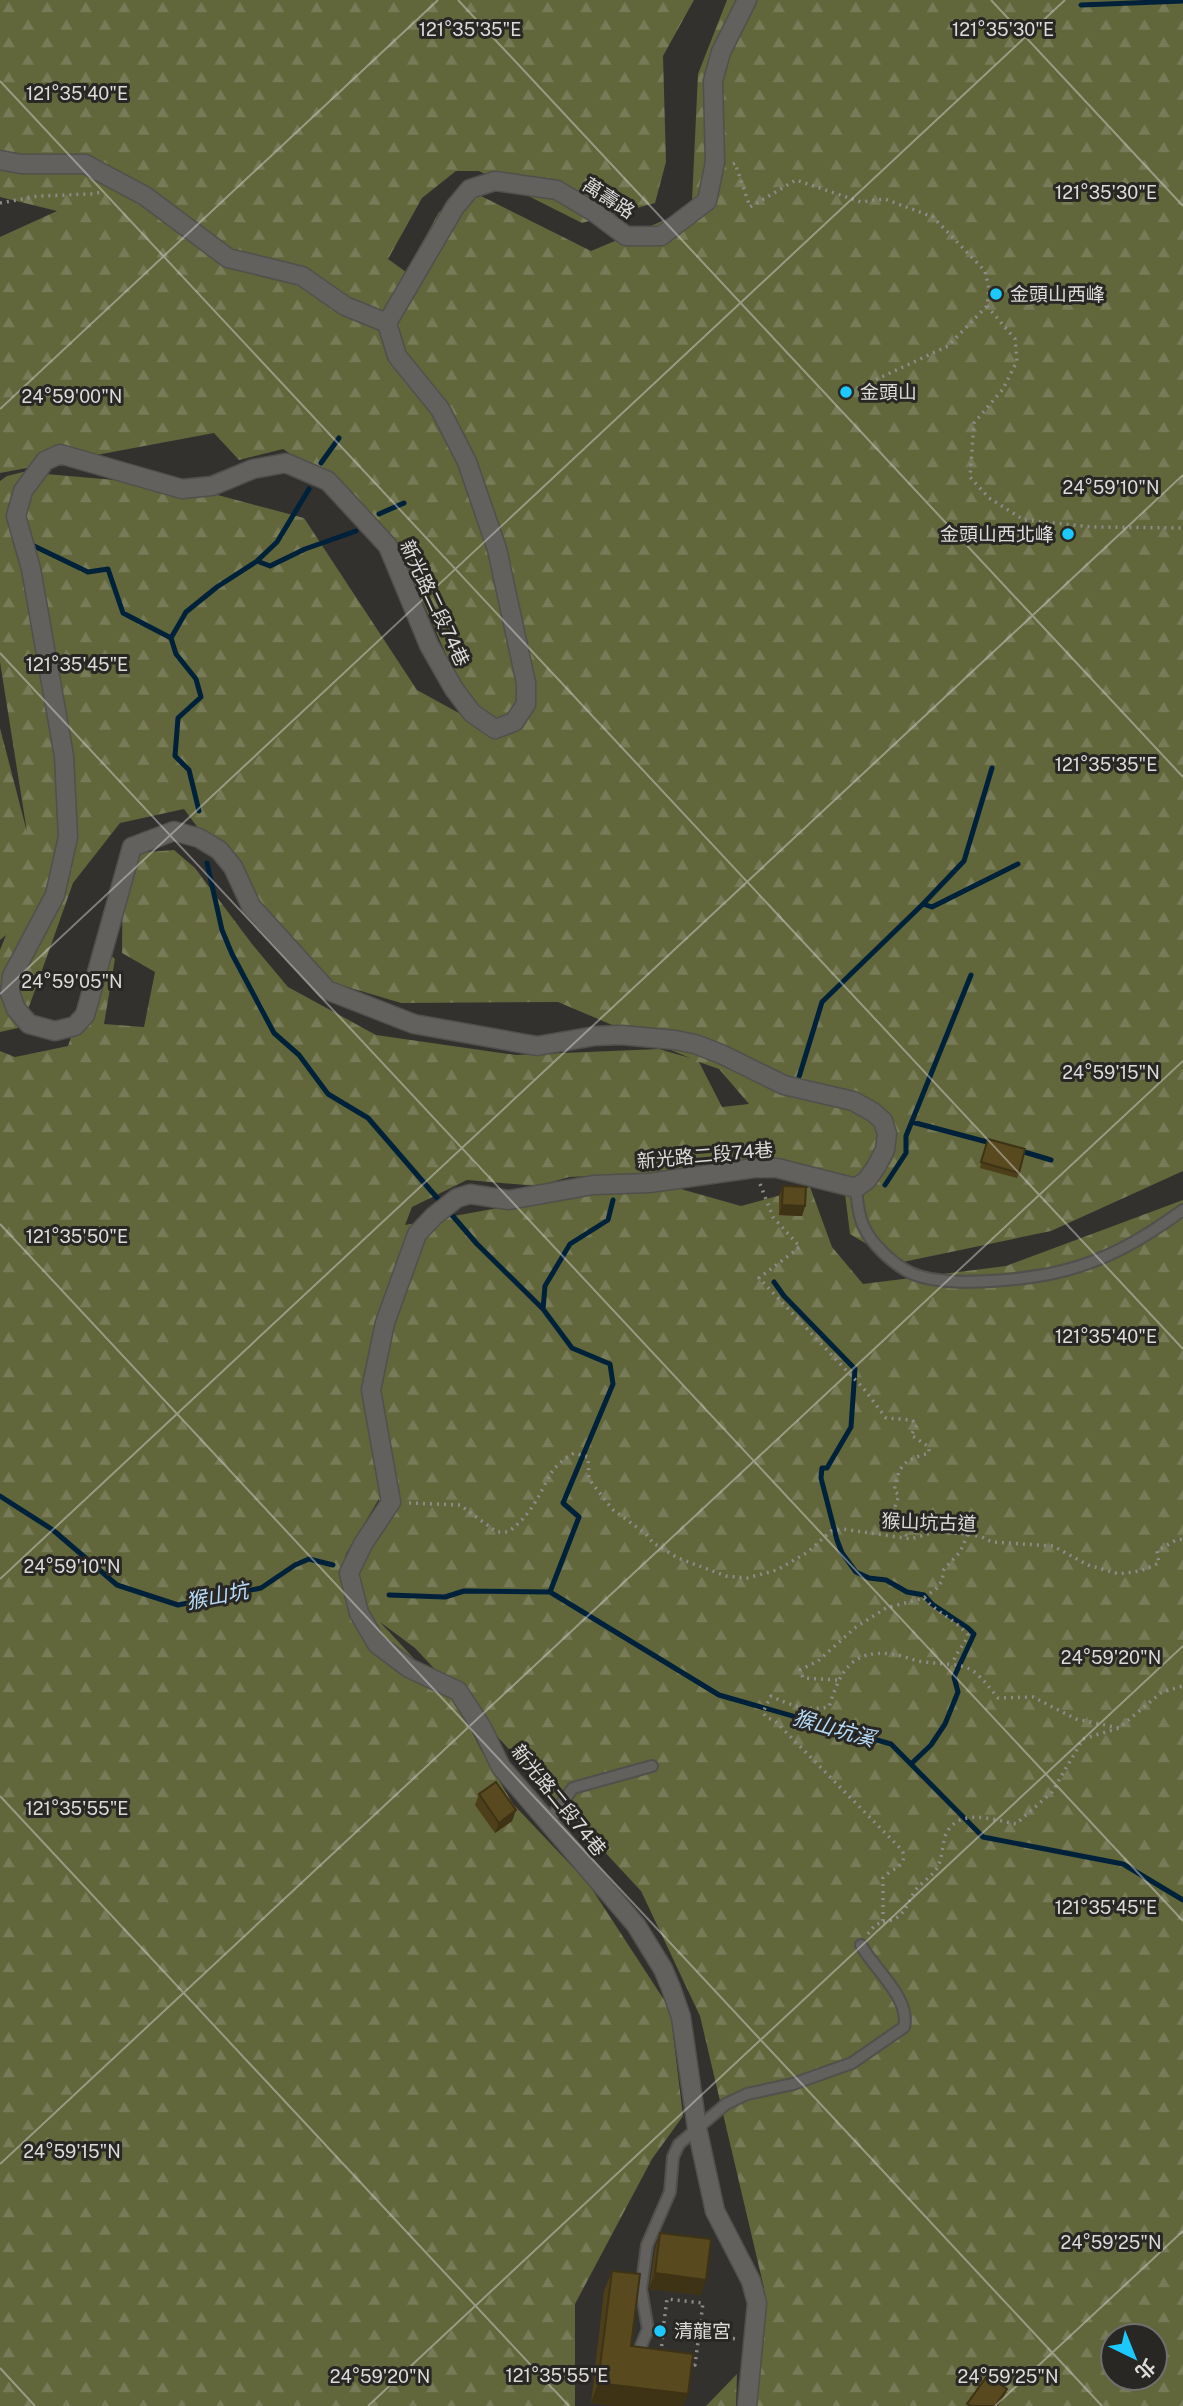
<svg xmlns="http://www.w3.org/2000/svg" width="1183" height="2406" font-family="'Public Sans','Noto Sans TC',sans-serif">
  <defs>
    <pattern id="forest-firs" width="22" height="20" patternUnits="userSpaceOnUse" patternTransform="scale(1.75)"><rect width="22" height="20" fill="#61663b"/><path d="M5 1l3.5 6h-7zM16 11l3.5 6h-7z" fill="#777b57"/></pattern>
  </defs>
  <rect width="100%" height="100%" fill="#32312e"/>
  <path fill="url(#forest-firs)" fill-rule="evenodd" d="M0 0H694L663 56 666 162 655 203 582 223 479 171H456L422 198 388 259 406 272 439 212 473 192 591 251 672 217 692 201 698 74 727 0H1183V1171L1051 1231 898 1263 850 1234 843 1178 787 1160 694 1171 569 1177 538 1186 467 1180 412 1207 405 1225 649 1180 741 1206 810 1187 832 1247 863 1284 1006 1266 1183 1200V2406H757V2336L764 2288 700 2016 641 1891 415 1648 380 1622 460 1708 481 1750 513 1804 588 1883 670 2009 683 2116 652 2159 575 2304V2406H0V1051L15 1057 68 1046 101 947 115 959 104 1024 144 1027 155 972 122 953 123 854 174 850 195 868 252 944 288 987 376 1035 516 1055 659 1049 690 1058 558 1002 401 1003 307 975 184 809 120 823 73 883 30 1004 18 1028 0 1032V950L6 935 0 940V728L27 832 0 662V481L7 476 23 472 184 486 304 518 417 690 477 723 402 556 352 494 283 449 239 460 214 433 0 473V237L57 211 0 197ZM699 1062 719 1069 749 1104 722 1107ZM379 1499V1507L353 1589 368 1610 340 1581 346 1554ZM1113 2336H1155V2378H1113Z
    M737 2374 736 2406H706Z"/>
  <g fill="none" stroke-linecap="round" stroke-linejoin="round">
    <path stroke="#00213a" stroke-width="5" d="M1081 5 1183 1
      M321 463 339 438
      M379 514 404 503
      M32 545 88 572 108 569 123 613 171 638 176 654 196 679 201 697 178 718 175 756 189 770 199 811
      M257 561 277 542 309 489
      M171 638 186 612 217 587 257 561 270 566 305 549 356 531
      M207 863 222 930 232 954 274 1033 299 1055 328 1094 368 1118 477 1244 543 1309
      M923 904 932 907 1018 864
      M799 1077 822 1002 923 904 964 861 992 768
      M912 1122 991 1143
      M1021 1151 1051 1160
      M885 1185 906 1153V1136L971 975
      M774 1282 784 1296 855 1369 851 1427 827 1468H822L821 1478 837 1540 842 1553 856 1572 869 1578 886 1580 907 1592 924 1595 932 1604 968 1628 974 1634 954 1677 958 1692 945 1724 931 1745 911 1764
      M0 1496 53 1530 117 1585 178 1605 261 1588 295 1565 309 1559 333 1565
      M550 1592 719 1695 891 1744 983 1837 1123 1864 1183 1900
      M550 1592 579 1517 563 1503 613 1384 610 1364 572 1348 543 1309 545 1286 570 1244 608 1220 613 1200
      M389 1595 445 1597 464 1591 550 1592"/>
    <g stroke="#50504d" stroke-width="14">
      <path id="lane" d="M856 1188C857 1200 858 1214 863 1225 871 1244 893 1264 911 1273 949 1290 1041 1279 1080 1266 1118 1254 1151 1233 1183 1210
        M547 1823 573 1788 652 1766
        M636 2358 648 2329 641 2289 647 2245 670 2192 673 2157 679 2144 726 2104 747 2094 793 2084 852 2063 904 2027C911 1998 873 1968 861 1945"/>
    </g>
    <g stroke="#50504d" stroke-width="21">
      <path id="street" d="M0 160 21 164H85L145 196 228 258 302 276 345 306 387 323
        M387 323 397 356 440 409 467 462 497 549 526 683V704L514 722 495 729 472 713 454 689 429 645 388 546 328 481 286 463 253 469 212 486 182 489 60 454 45 461 23 491 16 516 31 569 64 756 68 837 55 895 12 976 10 993 16 1009 29 1024 55 1031 75 1026 85 1015 132 847 174 831 199 838 219 850 233 867 251 906 327 990 414 1024 537 1046 595 1036 621 1035 675 1040 695 1044 721 1054 784 1085 853 1101 873 1112 883 1121 887 1134 885 1150 876 1167 867 1180 856 1188 777 1168H754L649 1183 593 1185 509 1200 470 1194 457 1198 434 1216 417 1234 385 1323 371 1390 391 1502 363 1544 349 1573 359 1613 377 1644 409 1668 458 1691 482 1728 501 1767 636 1925 663 1969 671 1988 681 2017 697 2128 715 2211 751 2281 757 2303 747 2406
        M387 323 455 207 470 189 495 181 557 190 594 212 626 236H661L707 201 715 162 713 81 721 52 747 0"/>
    </g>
    <path stroke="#8d8c89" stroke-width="3.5" stroke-dasharray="2 5" stroke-linecap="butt" d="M733 164 735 163 750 207 796 180 861 202 885 199 933 217 985 271 989 289 987 306 948 346 847 393
      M0 203 39 196 93 194 101 192
      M987 306 1015 339 1017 361 1003 389 974 423 970 477 989 498 1024 520 1093 527 1183 528
      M760 1184 773 1217 800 1247 759 1278 864 1389 886 1418 912 1420 917 1425 911 1435 929 1447V1453C903 1461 899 1464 894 1491L899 1495C891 1519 888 1522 909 1537
      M409 1503 460 1505 497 1532H508C519 1524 527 1515 534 1504 550 1479 547 1469 574 1453L588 1457 589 1477 592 1483 612 1509 646 1534 653 1543 678 1558 726 1576 747 1578 777 1570 808 1552 831 1531 843 1529 911 1539 934 1532 968 1534 982 1537 992 1542 1053 1546 1088 1565 1119 1574 1140 1571 1159 1563 1157 1551 1176 1540 1183 1539
      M924 1598C937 1613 956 1620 968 1635 964 1646 956 1652 953 1663
      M837 1680 803 1678 800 1670 818 1661 856 1627 886 1608 924 1598 937 1588 942 1581 944 1569 960 1552 968 1534
      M883 1922C902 1920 905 1909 913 1894 919 1883 933 1877 938 1866 943 1856 942 1843 946 1834 959 1807 994 1820 1016 1824L1052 1792 1083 1739 1119 1728 1162 1692 1183 1686
      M868 1934 875 1925 883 1922V1878C891 1868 909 1867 902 1850L775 1721 766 1717 763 1712 771 1696C791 1706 807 1711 829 1707 840 1672 851 1649 892 1654 903 1655 913 1661 924 1662 969 1667 968 1660 998 1698L1033 1697 1076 1719 1119 1728
      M663 2330 667 2299 703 2303 699 2334 737 2339
      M661 2353 663 2332
      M687 2364 695 2365 699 2334"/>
    <use href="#lane" stroke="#62615e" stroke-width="10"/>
    <use href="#street" stroke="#62615e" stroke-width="18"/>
  </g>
  <path fill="#4c3f1a" d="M986 1144 1019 1173 1017 1178 980 1168Z
    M783 1186 805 1206 802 1216 779 1215V1196Z
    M479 1794 516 1810 512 1821 495 1833 475 1805Z
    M660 2233 701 2295 649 2289 655 2248Z
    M612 2271 631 2346 688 2394 683 2406H615L591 2403 604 2291Z"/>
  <path fill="#3e3315" d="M782 1205 805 1206 802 1216 779 1215Z
    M516 1810 512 1821 495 1833 499 1823Z
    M655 2273 706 2280 701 2295 649 2289Z
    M598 2383 688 2394 683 2406H615L591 2403Z
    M1007 2389 1003 2399 998 2406H995Z"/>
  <path fill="#58491e" stroke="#3e3315" stroke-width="2" d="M988 1139 1025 1149 1019 1173 981 1162Z
    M783 1186 806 1187 805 1206 782 1205Z
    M496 1782 516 1810 499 1823 479 1794Z
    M660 2233 711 2239 706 2280 655 2273Z
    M612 2271 640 2274 631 2346 693 2354 688 2394 598 2383Z
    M987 2376 1007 2389 995 2406H971L967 2404Z"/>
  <path fill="none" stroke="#dddcda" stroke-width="2" stroke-opacity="0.45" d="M458 0 1183 777M991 0 1183 206M0 81 1183 1349M0 409 438 0M0 653 1183 1921M0 994 1065 0M0 1224 1102 2406M0 1579 1183 475M0 1796 569 2406M0 2164 1183 1061M0 2368 35 2406M368 2406 1183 1646M995 2406 1183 2231"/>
  <g fill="#1dc9fc" stroke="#282724" stroke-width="2.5">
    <circle cx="996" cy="294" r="7"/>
    <circle cx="846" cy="392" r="7"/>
    <circle cx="1068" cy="534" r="7"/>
    <circle cx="660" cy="2331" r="7"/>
  </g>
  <g text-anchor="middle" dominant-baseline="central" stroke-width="6" stroke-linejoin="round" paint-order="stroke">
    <g font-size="19" fill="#dddcda" stroke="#282724">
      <text transform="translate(609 198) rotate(33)">萬壽路</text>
      <text transform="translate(435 603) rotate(65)">新光路二段74巷</text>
      <text transform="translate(705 1155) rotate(-5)">新光路二段74巷</text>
      <text transform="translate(929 1522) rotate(2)">猴山坑古道</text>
      <text transform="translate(559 1800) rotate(51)">新光路二段74巷</text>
    </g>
    <g font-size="19" fill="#dddcda" stroke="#282724" text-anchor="start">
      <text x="1010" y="294">金頭山西峰</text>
      <text x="860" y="392">金頭山</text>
      <text x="1054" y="534" text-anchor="end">金頭山西北峰</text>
      <text x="674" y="2331">清龍宮</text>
    </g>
    <g font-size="21" font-style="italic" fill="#b7dbf9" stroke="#282724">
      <text transform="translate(217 1596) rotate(-11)">猴山坑</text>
      <text transform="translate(834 1728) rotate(16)">猴山坑溪</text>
    </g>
  </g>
  <g font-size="18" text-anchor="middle" fill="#dddcda" stroke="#282724" stroke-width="6" stroke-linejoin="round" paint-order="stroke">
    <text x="470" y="36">121°35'35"E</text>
    <text x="1003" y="36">121°35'30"E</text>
    <text x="77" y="100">121°35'40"E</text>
    <text x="1106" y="199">121°35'30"E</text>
    <text x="72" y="403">24°59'00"N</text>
    <text x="1111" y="494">24°59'10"N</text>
    <text x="77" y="671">121°35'45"E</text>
    <text x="1106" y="771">121°35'35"E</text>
    <text x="72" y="988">24°59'05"N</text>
    <text x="1111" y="1079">24°59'15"N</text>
    <text x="77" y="1243">121°35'50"E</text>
    <text x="1106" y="1343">121°35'40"E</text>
    <text x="72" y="1573">24°59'10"N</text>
    <text x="1111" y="1664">24°59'20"N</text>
    <text x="77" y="1815">121°35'55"E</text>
    <text x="1106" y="1914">121°35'45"E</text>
    <text x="72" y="2158">24°59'15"N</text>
    <text x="1111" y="2249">24°59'25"N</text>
    <text x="557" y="2382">121°35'55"E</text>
    <text x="380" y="2383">24°59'20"N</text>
    <text x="1008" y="2383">24°59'25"N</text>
  </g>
  <g transform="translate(1134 2357) rotate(137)"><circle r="33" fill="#282724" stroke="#706f6d" stroke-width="2"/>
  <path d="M0-5L12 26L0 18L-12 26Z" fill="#1dc9fc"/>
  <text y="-10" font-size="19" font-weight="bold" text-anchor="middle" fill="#dddcda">北</text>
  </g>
</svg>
